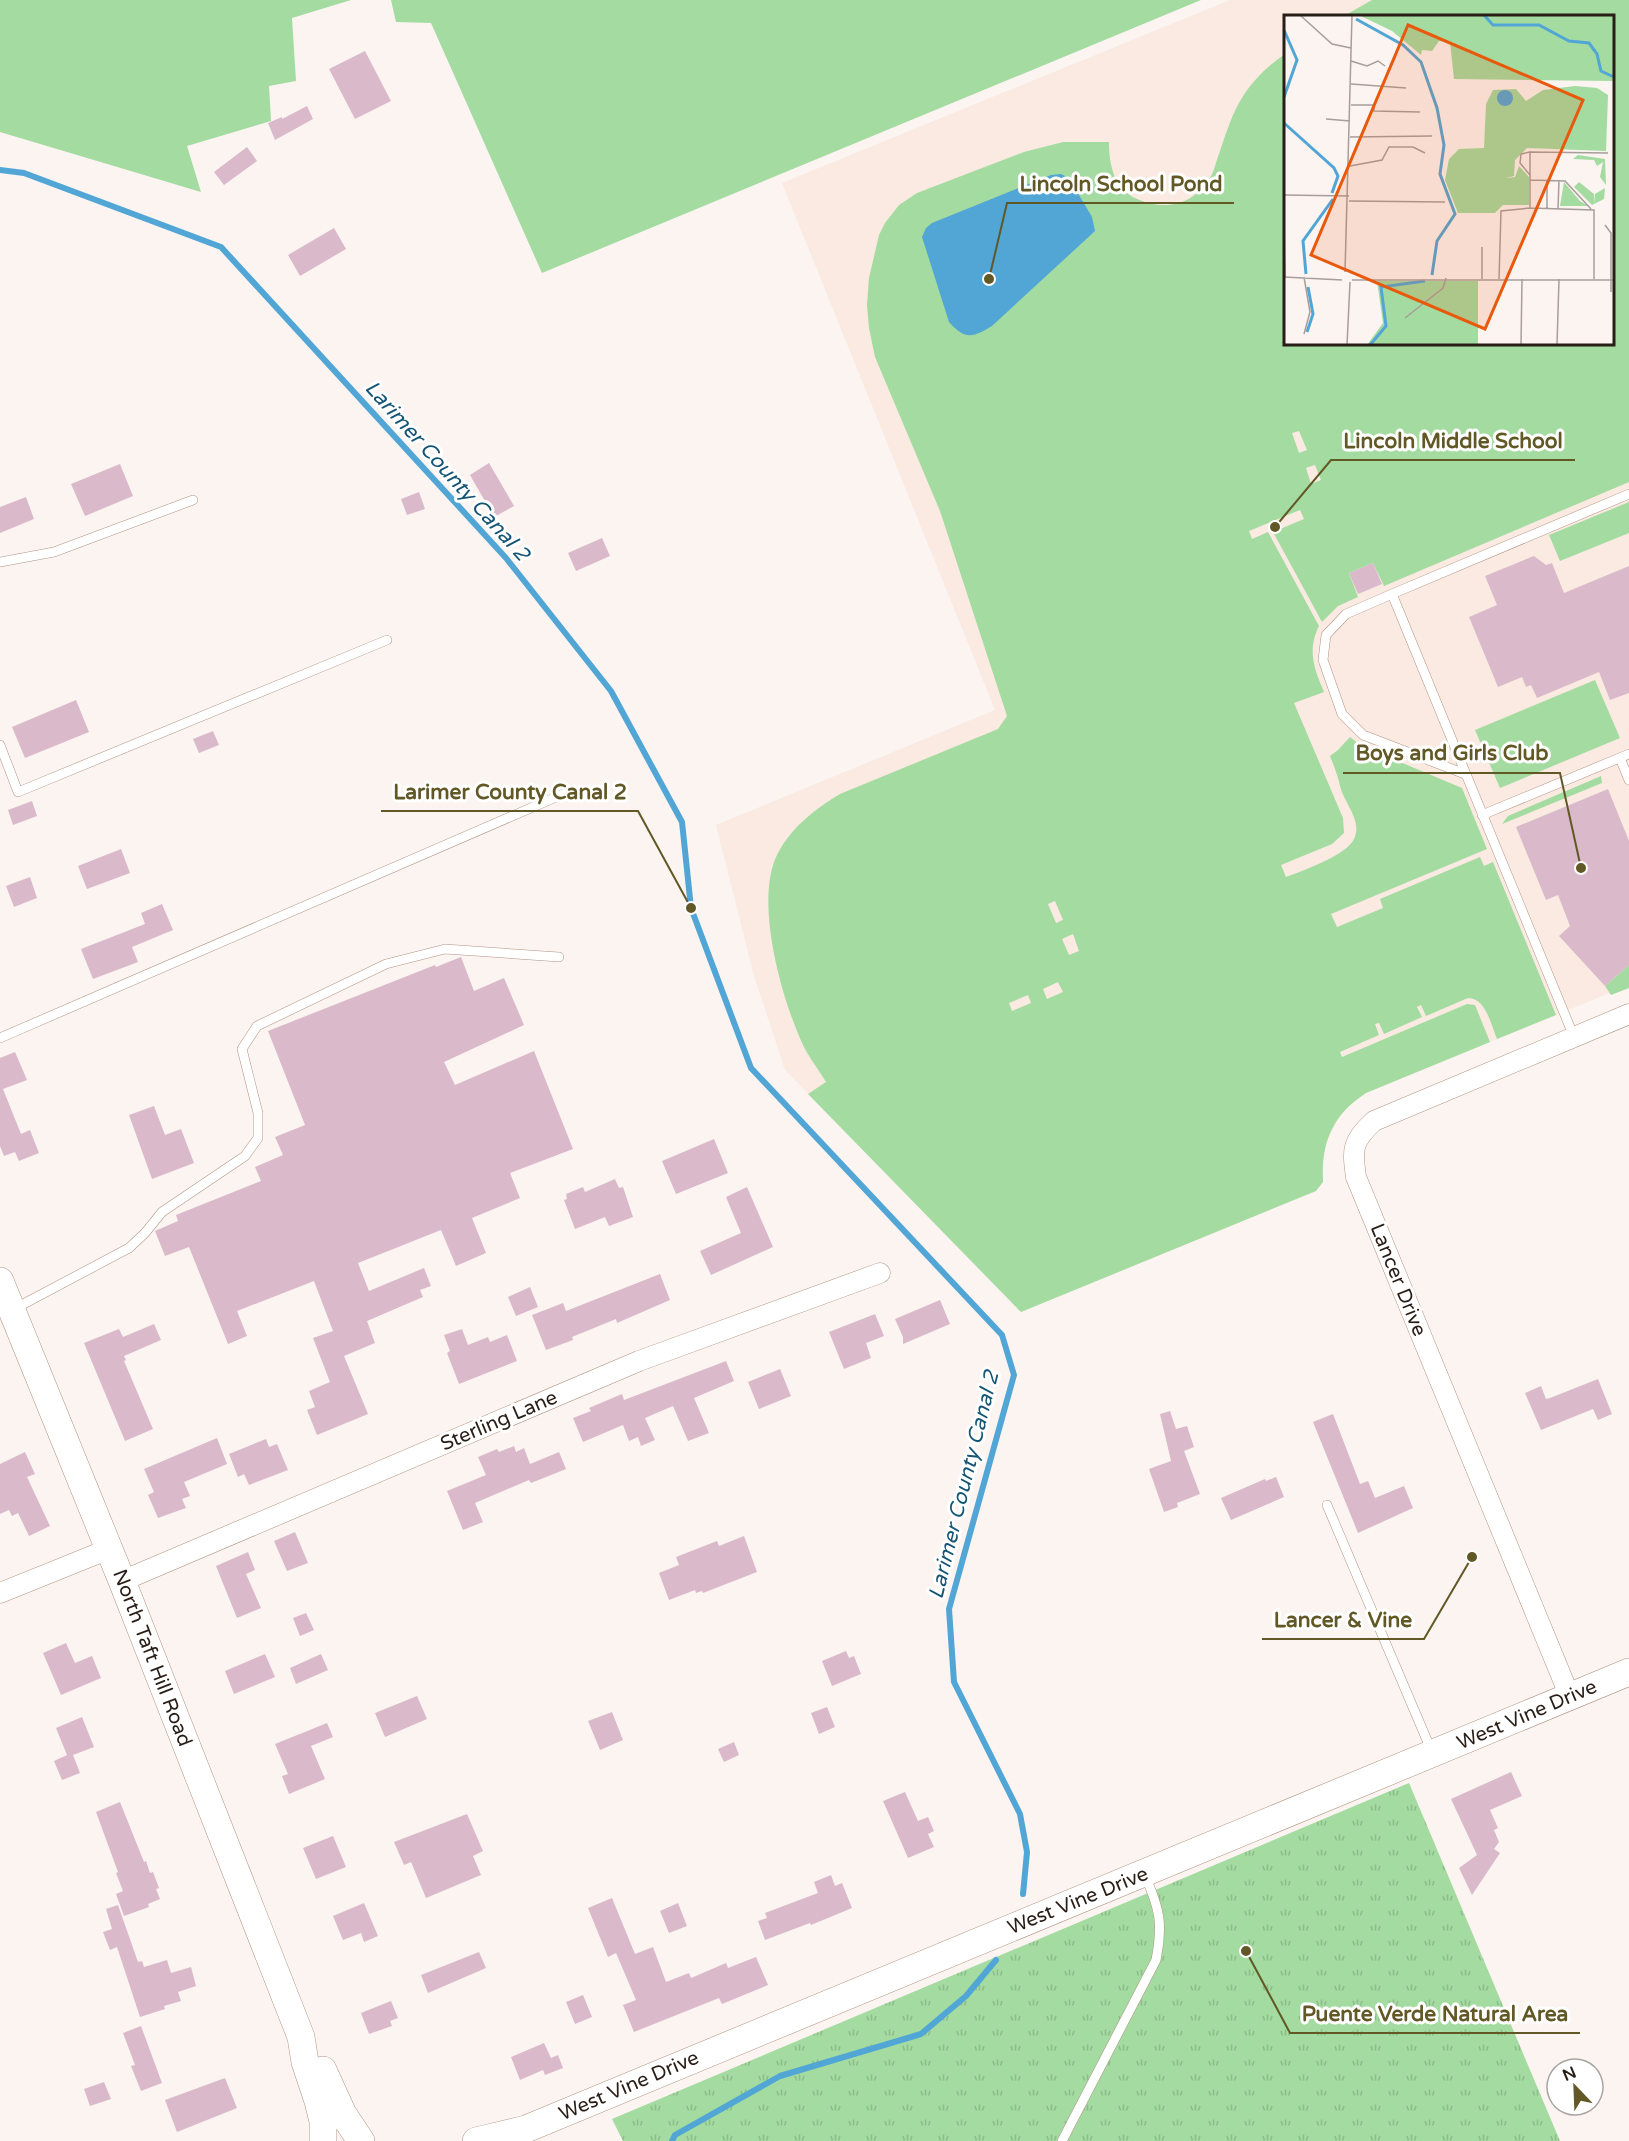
<svg xmlns="http://www.w3.org/2000/svg" width="1629" height="2141" font-family="'Varela Round',sans-serif">
  <defs>
    <pattern id="park-tufts" width="24" height="20" patternUnits="userSpaceOnUse" patternTransform="scale(1.5)"><rect width="24" height="20" fill="#a3dba0"/><path d="M3 7l-1-3M5 7V3M7 7l1-3M15 17l-1-3M17 17v-4M19 17l1-3" fill="none" stroke="#8cbc89"/></pattern>
  </defs>
  <rect width="100%" height="100%" fill="#fbf4f1"/>
  <path fill="#faeae1" fill-rule="evenodd" d="M1230 0H1629V985L1366 1093 1355 1100 1341 1113 1326 1143 1322 1161 1323 1182 1316 1191 1021 1312 785 1070 754 976 716 825 995 710 782 183ZM1286 16H1612V344H1286Z"/>
  <path fill="#a3dba0" fill-rule="evenodd" d="M0 0H351L292 18 296 81 269 86 271 121 187 146 201 192 0 132Z
    M391 0H1201L542 273 431 23 396 22Z
    M1372 0H1629V482L1384 586 1373 563 1349 573 1358 597 1338 606 1322 622 1273 532 1304 519 1300 510 1249 531 1252 539 1268 532 1319 626C1307 650 1314 669 1324 692L1294 703 1343 818 1344 833 1332 844 1281 865 1286 877C1302 871 1347 855 1354 839 1363 821 1344 803 1340 786 1338 776 1334 766 1330 756L1338 750 1350 737 1362 746 1462 788 1487 849 1331 914 1337 927 1383 908 1380 899 1480 857 1484 866 1493 862 1556 1015 1497 1039C1491 1025 1486 998 1468 998L1426 1016 1421 1005 1417 1007 1422 1017 1384 1034 1379 1023 1375 1024 1379 1035 1340 1052 1342 1057 1467 1004 1475 1005 1490 1042 1366 1093C1332 1115 1321 1143 1323 1182L1316 1191 1021 1312 808 1094 826 1082C819 1070 810 1059 804 1047 782 1001 753 900 778 853 792 827 815 809 840 794L998 729 1007 716 940 511 875 357 869 328 867 305 869 278 879 235 885 223 899 205 917 193 1024 152 1063 142H1109C1109 165 1114 189 1137 199 1167 212 1195 204 1211 176 1215 169 1216 161 1219 154 1225 137 1230 119 1239 103 1250 83 1267 66 1285 54L1286 344H1612V16H1344ZM1299 431 1307 450 1299 453 1292 433ZM1315 465 1321 480 1311 484 1306 468ZM1055 901 1063 920 1056 923 1048 904ZM1073 934 1079 951 1069 955 1062 939ZM1058 982 1063 992 1047 999 1043 989ZM1028 995 1031 1003 1012 1011 1009 1003Z
    M1629 502V533L1560 561 1549 535Z
    M1595 680 1620 738 1500 788 1475 730Z
    M1601 776 1602 783 1502 824 1508 816Z
    M1629 965V988L1611 995 1605 986Z"/>
  <path fill="url(#park-tufts)" d="M1409 1783 1560 2141H623L612 2119Z"/>
  <path fill="#52a6d6" d="M1061 174 1069 178 1092 217 1095 231 992 326C972 338 965 340 949 322L922 237 926 228 932 223 1051 175Z"/>
  <g fill="none" stroke-linecap="round" stroke-linejoin="round">
    <path stroke="#52a6d6" stroke-width="6" d="M0 170 24 173 221 247 506 558 611 691 682 822 691 908 751 1068 1002 1335 1014 1375 949 1609 954 1682 1020 1814 1027 1852 1023 1894
      M672 2141 675 2135 780 2076 921 2034 966 1996 996 1960"/>
  </g>
  <path fill="#dabaca" d="M365 51 391 101 355 119 329 69Z
    M307 106 313 119 275 140 268 123 282 117V119Z
    M247 147 257 161 224 185 214 172Z
    M334 228 346 249 300 276 288 255Z
    M489 463 514 506 494 517 470 475Z
    M120 464 133 496 85 516 71 484Z
    M419 492 425 509 407 515 401 499Z
    M26 497 34 519 0 533V507Z
    M602 538 610 556 576 571 568 553Z
    M1534 556 1546 565 1552 563 1564 593 1629 566V693L1610 700 1599 672 1537 698 1531 685 1526 687 1522 677 1498 687 1469 617 1497 605 1485 576Z
    M1373 563 1382 584 1358 594 1349 573Z
    M76 700 89 732 25 758 12 727Z
    M213 731 219 745 199 753 193 739Z
    M1608 789 1629 841V965L1605 986 1559 936 1570 926 1558 895 1546 900 1516 827Z
    M32 801 37 816 13 825 8 810Z
    M121 849 130 873 87 889 78 866Z
    M30 877 37 898 14 907 6 886Z
    M162 904 173 930 132 947 138 962 93 979 81 949 145 924 141 913Z
    M461 957 474 991 504 978 524 1025 444 1062 455 1085 534 1051 573 1149 510 1173 520 1198 472 1218 486 1253 456 1266 441 1230 358 1263 369 1291 424 1268 431 1286 420 1290 423 1297 367 1321 375 1343 344 1356 368 1414 317 1435 307 1410 315 1407 309 1391 330 1382 313 1338 333 1331 314 1281 237 1311 247 1336 228 1344 189 1247 165 1256 155 1231 178 1221 176 1215 261 1181 255 1167 283 1155 275 1137 305 1125 268 1031 435 965 436 967Z
    M15 1052 27 1080 3 1089 21 1134 30 1130 39 1153 19 1161 15 1152 4 1156 0 1146V1058Z
    M154 1106 165 1135 181 1129 194 1163 152 1179 129 1115Z
    M714 1139 728 1173 676 1194 662 1161Z
    M615 1179 619 1188 623 1187 633 1217 609 1226 605 1217 575 1229 564 1200 567 1199 566 1194 583 1187 585 1192Z
    M747 1187 773 1247 711 1275 700 1251 741 1233 726 1197Z
    M660 1274 670 1300 617 1323 616 1319 572 1337 573 1340 546 1350 532 1315 563 1303 566 1311Z
    M530 1287 538 1307 516 1316 508 1297Z
    M940 1300 950 1324 903 1344V1337L895 1319Z
    M875 1314 884 1336 866 1343 871 1358 844 1369 829 1332Z
    M154 1324 161 1340 124 1356 126 1360 124 1361 153 1429 125 1441 84 1343 119 1329 123 1337Z
    M462 1329 468 1345 488 1337 490 1342 507 1335 517 1361 459 1384 447 1353 450 1351 444 1335Z
    M726 1361 734 1381 694 1398 709 1433 688 1441 673 1406 645 1418 655 1440 641 1446 638 1437 629 1441 623 1425 583 1442 573 1418 591 1411 589 1408 622 1394 624 1400Z
    M780 1369 791 1396 759 1409 748 1382Z
    M1598 1379 1612 1414 1598 1420 1593 1409 1541 1430 1525 1393 1541 1386 1546 1399 1550 1398Z
    M1170 1411 1176 1429 1187 1426 1194 1447 1184 1451 1200 1494 1177 1503 1178 1507 1164 1512 1149 1469 1171 1461 1160 1414Z
    M1333 1414 1360 1484 1368 1481 1375 1498 1404 1486 1413 1508 1358 1533 1313 1422Z
    M217 1438 227 1464 184 1482 190 1496 182 1499 186 1508 158 1518 148 1495 154 1492 144 1469Z
    M266 1439 269 1447 277 1444 288 1470 249 1485 244 1474 238 1477 229 1454Z
    M514 1446 516 1452 524 1448 530 1464 559 1452 566 1469 531 1483 529 1480 475 1503 483 1522 463 1530 447 1491 486 1475 478 1457 497 1449 499 1452Z
    M25 1452 35 1474 27 1477 50 1526 29 1536 18 1513 12 1516 9 1510 0 1514V1464Z
    M1276 1477 1284 1497 1231 1520 1221 1498 1265 1479 1266 1481Z
    M295 1532 308 1563 287 1571 274 1541Z
    M744 1536 757 1572 703 1593 702 1591 696 1593 695 1590 669 1600 659 1573 679 1565 676 1557 717 1541 719 1546Z
    M248 1552 255 1570 246 1574 261 1608 237 1618 216 1566Z
    M306 1613 314 1630 300 1636 293 1618Z
    M66 1643 75 1663 92 1656 101 1678 61 1695 43 1653Z
    M846 1651 849 1658 854 1656 861 1674 832 1686 822 1661Z
    M265 1654 275 1677 234 1694 225 1671Z
    M321 1654 328 1670 296 1684 290 1668Z
    M417 1696 427 1719 385 1737 375 1713Z
    M827 1707 835 1727 819 1734 811 1713Z
    M612 1712 623 1740 600 1750 588 1721Z
    M82 1717 94 1747 73 1755 80 1773 62 1780 54 1761 67 1755 56 1728Z
    M327 1723 333 1737 311 1746 325 1779 289 1794 282 1776 288 1774 275 1744Z
    M734 1742 739 1755 724 1762 718 1749Z
    M1511 1772 1522 1796 1490 1810 1498 1828 1494 1830 1499 1842 1494 1849 1500 1853 1472 1895 1459 1868 1477 1855 1451 1799Z
    M905 1792 918 1821 928 1817 934 1831 928 1834 934 1847 908 1858 883 1801Z
    M120 1802 144 1862 146 1861 150 1873 153 1872 159 1888 156 1889 160 1899 148 1904 149 1907 124 1916 116 1894 123 1891 116 1873 118 1872 96 1812Z
    M467 1814 483 1851 473 1856 481 1875 426 1898 411 1862 404 1865 394 1842Z
    M333 1836 346 1867 316 1879 303 1848Z
    M831 1875 835 1886 842 1883 852 1908 811 1925 810 1923 765 1940 758 1921 767 1918 765 1913 818 1893 814 1882Z
    M612 1898 635 1954 653 1947 666 1982 689 1973 691 1978 726 1963 728 1968 756 1957 768 1985 722 2004 719 1998 634 2032 623 2005 636 2000 616 1953 608 1957 588 1908Z
    M364 1903 378 1936 364 1942 361 1933 343 1940 333 1916Z
    M678 1903 687 1926 669 1933 660 1911Z
    M118 1905 138 1962 142 1961 144 1967 167 1960 171 1973 191 1967 196 1986 178 1992 181 2001 164 2006 165 2009 140 2017 117 1947 110 1950 103 1932 112 1929 106 1909Z
    M479 1952 486 1968 428 1993 421 1975Z
    M583 1995 592 2017 575 2024 566 2002Z
    M391 2001 398 2018 390 2021 392 2026 369 2034 361 2013Z
    M141 2026 162 2083 141 2091 131 2066 135 2065 123 2033Z
    M544 2043 551 2058 558 2055 563 2068 545 2075 543 2070 520 2080 511 2057Z
    M225 2078 237 2108 177 2132 165 2100Z
    M104 2082 111 2099 90 2106 84 2089Z"/>
  <g fill="none" stroke-linecap="round" stroke-linejoin="round">
    <g stroke="#b19483" stroke-width="10">
      <path id="lane" d="M0 562 54 552 193 500
        M1392 594 1346 614 1326 635 1323 660 1342 714 1363 735 1465 774
        M0 745 18 792 387 640
        M1620 758 1629 780
        M1482 815 1629 754
        M1574 1037 1392 594 1629 494
        M0 1038 563 794
        M14 1309 129 1248 145 1233 162 1212 245 1156 258 1138V1113L242 1049 257 1026 386 964 445 949 559 957
        M1327 1505 1432 1752
        M1062 2141 1156 1960C1163 1924 1160 1909 1145 1876"/>
    </g>
    <g stroke="#b19483" stroke-width="21">
      <path id="street" d="M122 1581 639 1361 880 1273
        M0 1593 109 1549
        M1570 1697 1356 1177C1352 1149 1352 1141 1374 1121L1629 1014"/>
    </g>
    <g stroke="#b19483" stroke-width="28">
      <path id="secondary" d="M0 1281 122 1581 301 2037 305 2062 318 2101 323 2121V2141
        M323 2070 343 2114 361 2141
        M476 2141 526 2129 1629 1672"/>
    </g>
    <use href="#lane" stroke="#fff" stroke-width="9"/>
    <use href="#street" stroke="#fff" stroke-width="20"/>
    <use href="#secondary" stroke="#fff" stroke-width="27"/>
  </g>
  <g text-anchor="middle" dominant-baseline="central" stroke-width="6" stroke-linejoin="round" paint-order="stroke">
    <g font-size="20" fill="#291e17" stroke="#fff">
      <text transform="translate(1398 1280) rotate(68)">Lancer Drive</text>
      <text transform="translate(499 1421) rotate(-23)">Sterling Lane</text>
      <text transform="translate(152 1658) rotate(69)">North Taft Hill Road</text>
      <text transform="translate(1527 1715) rotate(-23)">West Vine Drive</text>
      <text transform="translate(1078 1901) rotate(-22)">West Vine Drive</text>
      <text transform="translate(629 2086) rotate(-23)">West Vine Drive</text>
    </g>
    <g font-size="21" font-style="italic" fill="#145475" stroke="#fff">
      <text transform="translate(447 471) rotate(48)">Larimer County Canal 2</text>
      <text transform="translate(964 1485) rotate(-76)">Larimer County Canal 2</text>
    </g>
  </g>
  <g transform="translate(1284 15)">
    <rect width="330" height="330" fill="#fbf4f1"/>
    <path d="M75 0H330V66L170 64 166 27 155 26 148 36 138 35 137 40 108 16ZM291 71 313 73 324 80 322 136 243 133 231 145 230 161 222 163 231 162 235 151 245 162V190H219L211 198H174L161 165 165 144 175 134 200 133 202 89 209 75 232 74 242 86 259 75ZM294 140 321 144 322 170 316 162 319 147 313 151 310 145 289 144ZM280 167 296 186 304 191H276ZM295 167 310 179V189L311 179 321 173 320 184 308 190 290 172Z" fill="#a3dba0"/>
    <path d="M93 266H194V330H83L99 308Z" fill="#a3dba0"/>
    <path d="M213 83a8 8 0 1 1 16 0a8 8 0 1 1-16 0Z" fill="#52a6d6"/>
    <path fill="none" stroke="#52a6d6" stroke-width="3" d="M200 0 209 10H255L285 26 305 28 313 39 317 56 330 62M72 4 119 30 137 47 153 93 160 130 156 159 171 199 153 226 148 260M0 15 13 45 0 82M0 108 50 153 54 161 48 178M22 259 19 226 49 184M23 317 29 299 24 272M86 330 102 311 97 272 141 266"/>
    <path fill="none" stroke="#a79e9a" stroke-width="1.5" d="M16 0 48 29 67 33M67 46 83 51 94 46 101 51M67 69 122 73M67 90H90V96L136 97M42 104 66 106M66 122 148 121M66 151 98 145 105 132H129L141 138M246 160 236 148 237 139 246 137M246 165 281 166 307 194M0 180 65 181M65 186 161 187M246 193V137L324 138M263 193V165M274 194 275 165M0 210 1 262M321 210 327 218V277M198 232V264M61 257 68 0M0 262 58 265M215 264 217 196 246 193 310 195V264M68 265H330M121 303 159 273 162 263M20 319 26 297 20 262M63 330 66 267M237 330 238 264M273 330 275 264"/>
    <path fill="#e8590c" fill-opacity="0.15" stroke="#e8590c" stroke-width="3" d="M124 10 299 85 201 314 27 240Z"/>
    <rect width="330" height="330" fill="none" stroke="#291e17" stroke-width="3"/>
  </g>
  <path fill="none" stroke="#615825" stroke-width="2" d="M989 279L1007 203H1234M1275 527L1331 460H1575M1581 868L1560 773H1343M691 908L638 811H381M1472 1557L1424 1639H1262M1246 1951L1290 2033H1580"/>
  <g fill="#615825" stroke="#fff" stroke-width="2">
    <circle cx="989" cy="279" r="6"/>
    <circle cx="1275" cy="527" r="6"/>
    <circle cx="1581" cy="868" r="6"/>
    <circle cx="691" cy="908" r="6"/>
    <circle cx="1472" cy="1557" r="6"/>
    <circle cx="1246" cy="1951" r="6"/>
  </g>
  <g font-size="21" text-anchor="middle" font-weight="bold" fill="#615825" stroke="#fff" stroke-width="6" stroke-linejoin="round" paint-order="stroke">
    <text x="1121" y="191">Lincoln School Pond</text>
    <text x="1453" y="448">Lincoln Middle School</text>
    <text x="1452" y="760">Boys and Girls Club</text>
    <text x="510" y="799">Larimer County Canal 2</text>
    <text x="1343" y="1627">Lancer &amp; Vine</text>
    <text x="1435" y="2021">Puente Verde Natural Area</text>
  </g>
  <g transform="translate(1575 2087) rotate(337)"><circle r="28" fill="#ffffff" stroke="#a9a5a2" stroke-width="1.5"/>
  <path d="M0-4.5L10 22L0 15L-10 22Z" fill="#615825"/>
  <text y="-9" font-size="16" font-weight="bold" text-anchor="middle" fill="#291e17">N</text>
  </g>
</svg>
